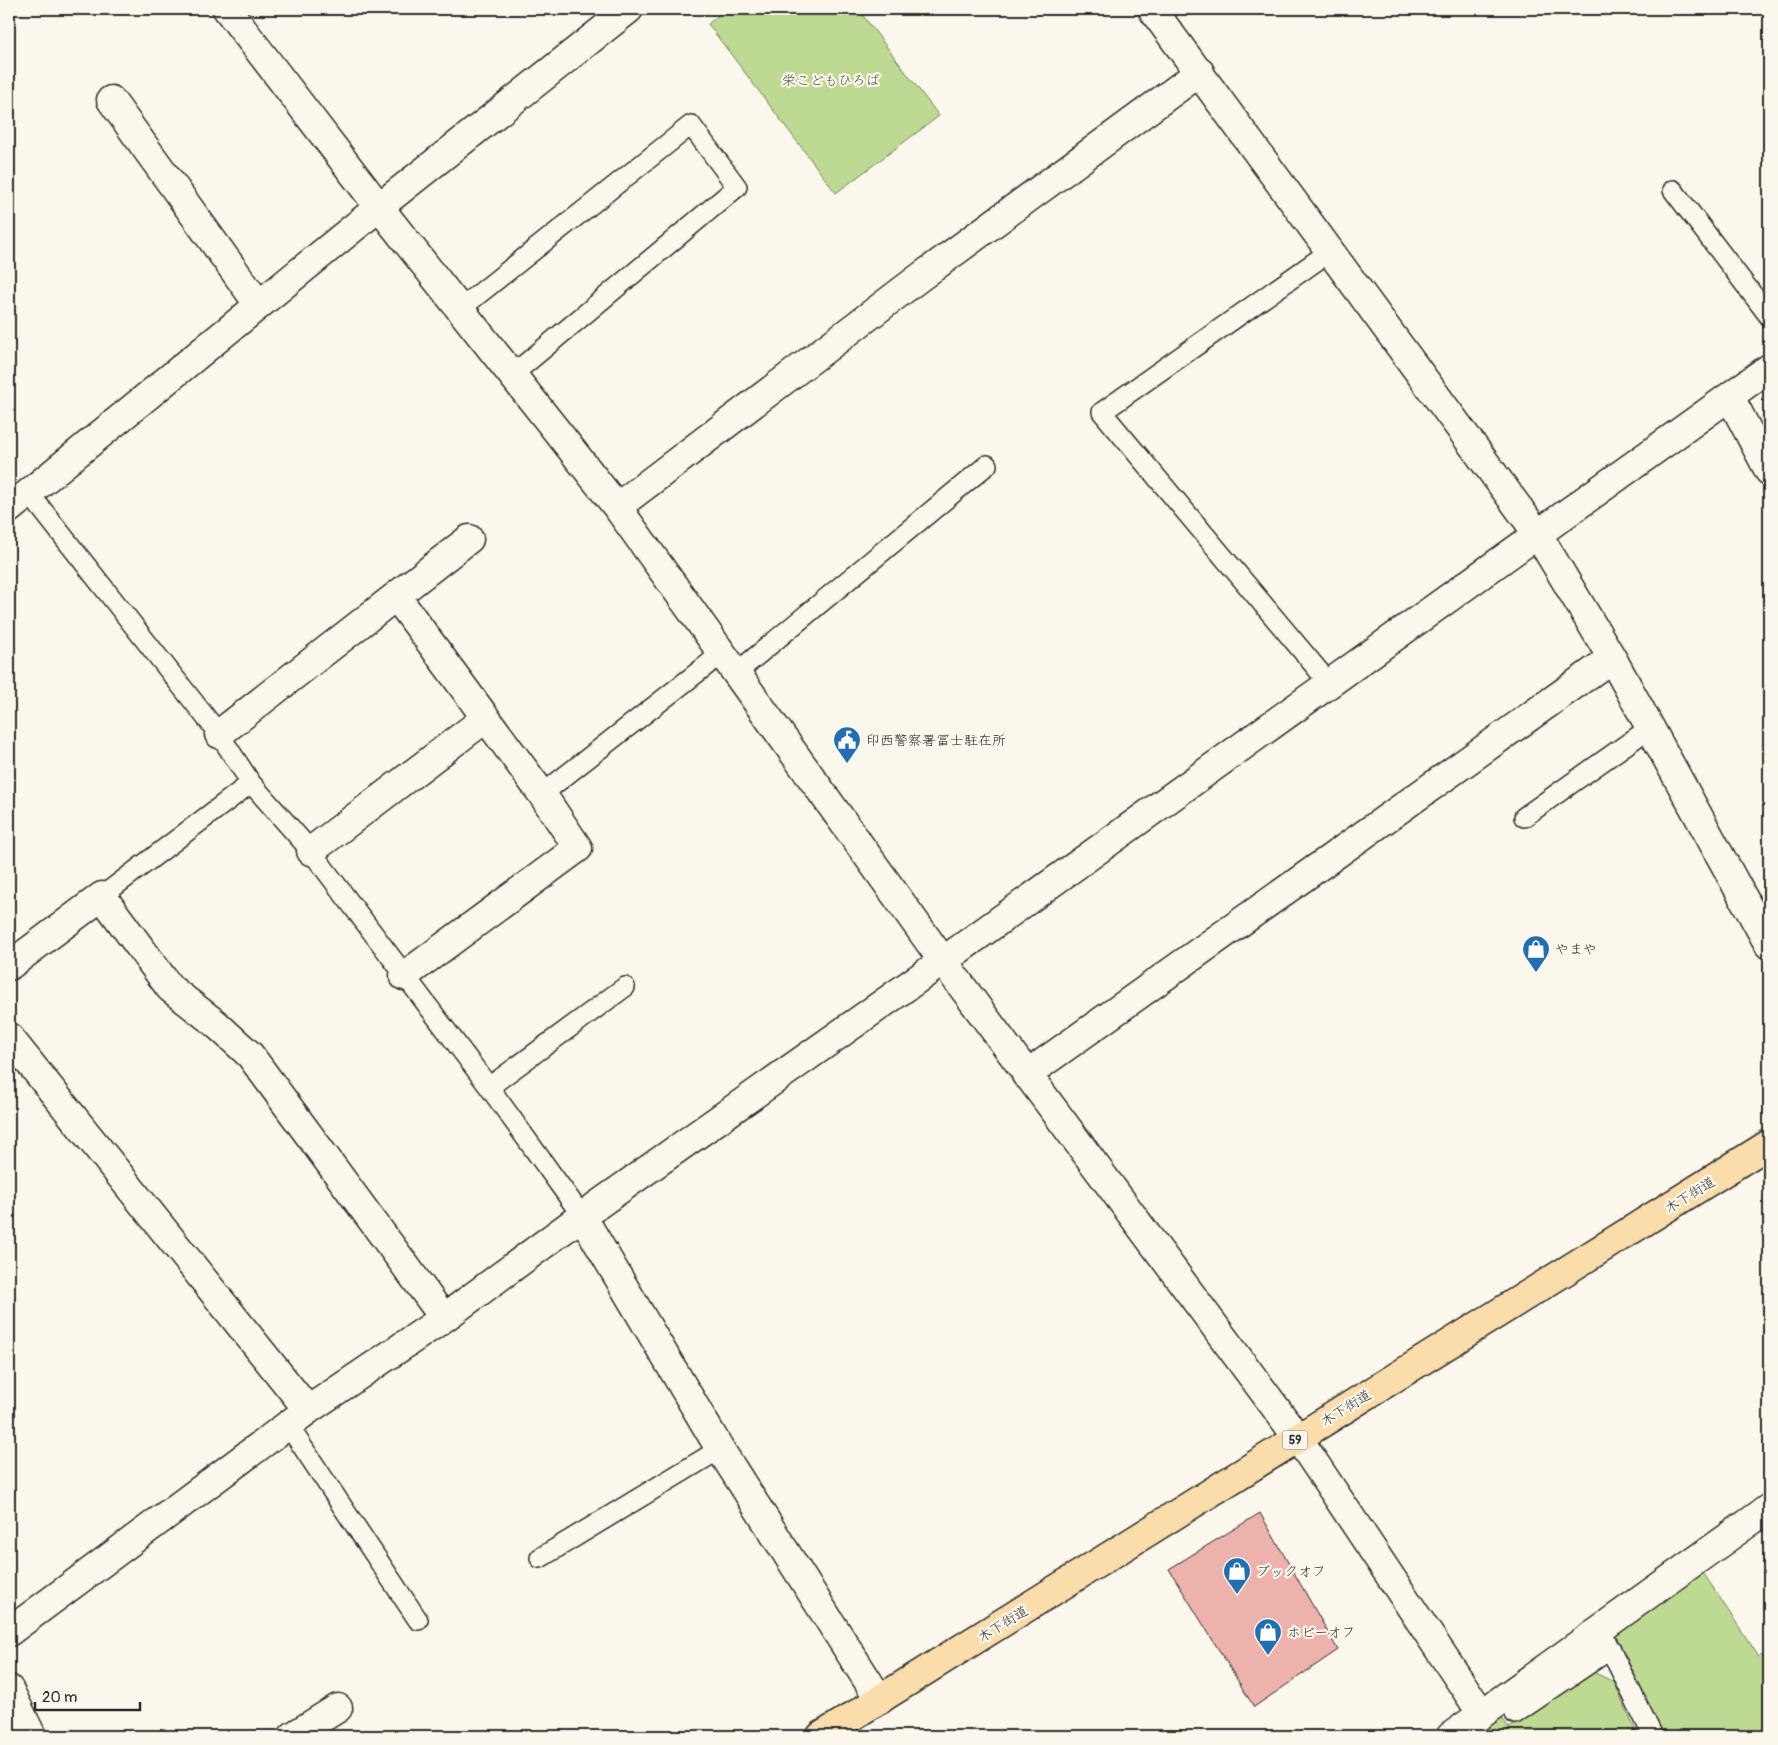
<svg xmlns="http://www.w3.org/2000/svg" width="1778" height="1745" font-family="Pangolin,'Klee One',sans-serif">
  <rect width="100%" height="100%" fill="#fbf7ec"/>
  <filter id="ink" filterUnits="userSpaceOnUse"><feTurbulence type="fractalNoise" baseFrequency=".02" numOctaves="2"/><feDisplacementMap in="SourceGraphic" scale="10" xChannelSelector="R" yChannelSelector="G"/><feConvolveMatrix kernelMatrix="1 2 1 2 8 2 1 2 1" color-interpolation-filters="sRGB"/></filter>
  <g filter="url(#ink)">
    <path fill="#beda92" stroke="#74825e" d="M726 9H858L939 116 836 193 708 24Z
      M1702 1571 1759 1657 1769 1651V1736H1664L1616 1636Z
      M1593 1672 1614 1682 1638 1736H1465L1498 1712 1509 1728Z"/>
    <path fill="#edb2ac" stroke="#2b2b2b" d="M1260 1513 1338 1650 1254 1707 1169 1569Z"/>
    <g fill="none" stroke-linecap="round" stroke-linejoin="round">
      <g stroke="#2b2b2b" stroke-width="22">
        <path id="service" d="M1673 190 1769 316
          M460 309 691 125 737 187 512 375
          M29 493 219 734 251 783 311 851 489 1087 582 1216
          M736 673 987 465
          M1329 683 1102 412 1329 252
          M542 794 721 654
          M1524 817 1651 727
          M102 896 251 783
          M489 1087 625 987
          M288 1425 418 1620
          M540 1558 720 1449
          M1600 1629 1653 1736
          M1515 1714 1611 1649"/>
      </g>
      <g stroke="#2b2b2b" stroke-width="31">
        <path id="minor" d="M227 9 379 207 617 507 943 961 1298 1438 1482 1714
          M1152 9 1537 533 1612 658 1769 945
          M111 100 259 305
          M1730 397 1769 471
          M617 507 919 278 1200 72
          M9 509 379 207 629 9
          M396 596 542 794 578 848 404 976
          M219 734 469 539
          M311 851 486 718
          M9 966 102 896 170 988 215 1023 250 1055 444 1318
          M9 1037 308 1410
          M1026 1075 1612 658
          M582 1216 720 1449 880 1700
          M9 1632 308 1410 444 1318 582 1216 943 961 1769 368
          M9 1689 32 1736
          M293 1736 338 1708
          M1451 1736 1769 1508"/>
      </g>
      <g stroke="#2b2b2b" stroke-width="31">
        <path id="primary" d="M821 1736 1769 1144"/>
      </g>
      <use href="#service" stroke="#fbf7ec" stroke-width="19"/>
      <use href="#minor" stroke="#fbf7ec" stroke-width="28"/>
      <use href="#primary" stroke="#faddab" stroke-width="28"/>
    </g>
  </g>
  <defs>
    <g id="civic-pin" transform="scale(1.4375)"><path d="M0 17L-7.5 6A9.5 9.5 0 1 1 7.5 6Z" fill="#1f6fb2" stroke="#fbf7ec"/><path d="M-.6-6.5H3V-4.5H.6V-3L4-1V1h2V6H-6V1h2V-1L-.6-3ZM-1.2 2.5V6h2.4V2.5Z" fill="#fff"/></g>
    <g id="shop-pin" transform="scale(1.4375)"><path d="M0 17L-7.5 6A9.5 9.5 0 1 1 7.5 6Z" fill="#1f6fb2" stroke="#fbf7ec"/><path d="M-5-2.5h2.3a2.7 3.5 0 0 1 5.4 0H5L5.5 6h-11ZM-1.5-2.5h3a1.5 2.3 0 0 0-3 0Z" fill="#fff"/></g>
  </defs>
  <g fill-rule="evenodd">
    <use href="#civic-pin" x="847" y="740"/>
    <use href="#shop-pin" x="1536" y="949"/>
    <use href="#shop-pin" x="1237" y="1571"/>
    <use href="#shop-pin" x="1268" y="1632"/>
  </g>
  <g text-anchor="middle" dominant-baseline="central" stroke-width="4.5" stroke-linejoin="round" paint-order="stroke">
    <rect fill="#fbf7ec" stroke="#696865" stroke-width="1" x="1282.5" y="1430.5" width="25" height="19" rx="4"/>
    <g font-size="12" font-weight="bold" fill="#2b2b2b">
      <text x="1295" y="1440">59</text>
    </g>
    <g font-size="14" fill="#505745" stroke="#fbf7ec">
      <text x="831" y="80">栄こどもひろば</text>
    </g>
    <g font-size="14" fill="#2b2b2b" stroke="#fbf7ec" text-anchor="start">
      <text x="866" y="740">印西警察署冨士駐在所</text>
      <text x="1555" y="949">やまや</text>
      <text x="1256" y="1571">ブックオフ</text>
      <text x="1287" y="1632">ホビーオフ</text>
    </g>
    <g font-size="14" fill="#2b2b2b" stroke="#fbf7ec">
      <text transform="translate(1690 1195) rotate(-32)">木下街道</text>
      <text transform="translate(1346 1408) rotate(-32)">木下街道</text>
      <text transform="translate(1003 1624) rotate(-32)">木下街道</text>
    </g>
  </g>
  <rect width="1778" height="1745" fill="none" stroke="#fbf7ec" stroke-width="30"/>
  <rect x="15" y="15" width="1748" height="1715" fill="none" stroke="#2b2b2b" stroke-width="2" filter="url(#ink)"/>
  <path d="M35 1702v8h105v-8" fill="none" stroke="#2b2b2b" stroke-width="2.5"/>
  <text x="42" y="1702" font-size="15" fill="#2b2b2b" stroke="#fbf7ec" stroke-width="4" paint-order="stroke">20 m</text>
</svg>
